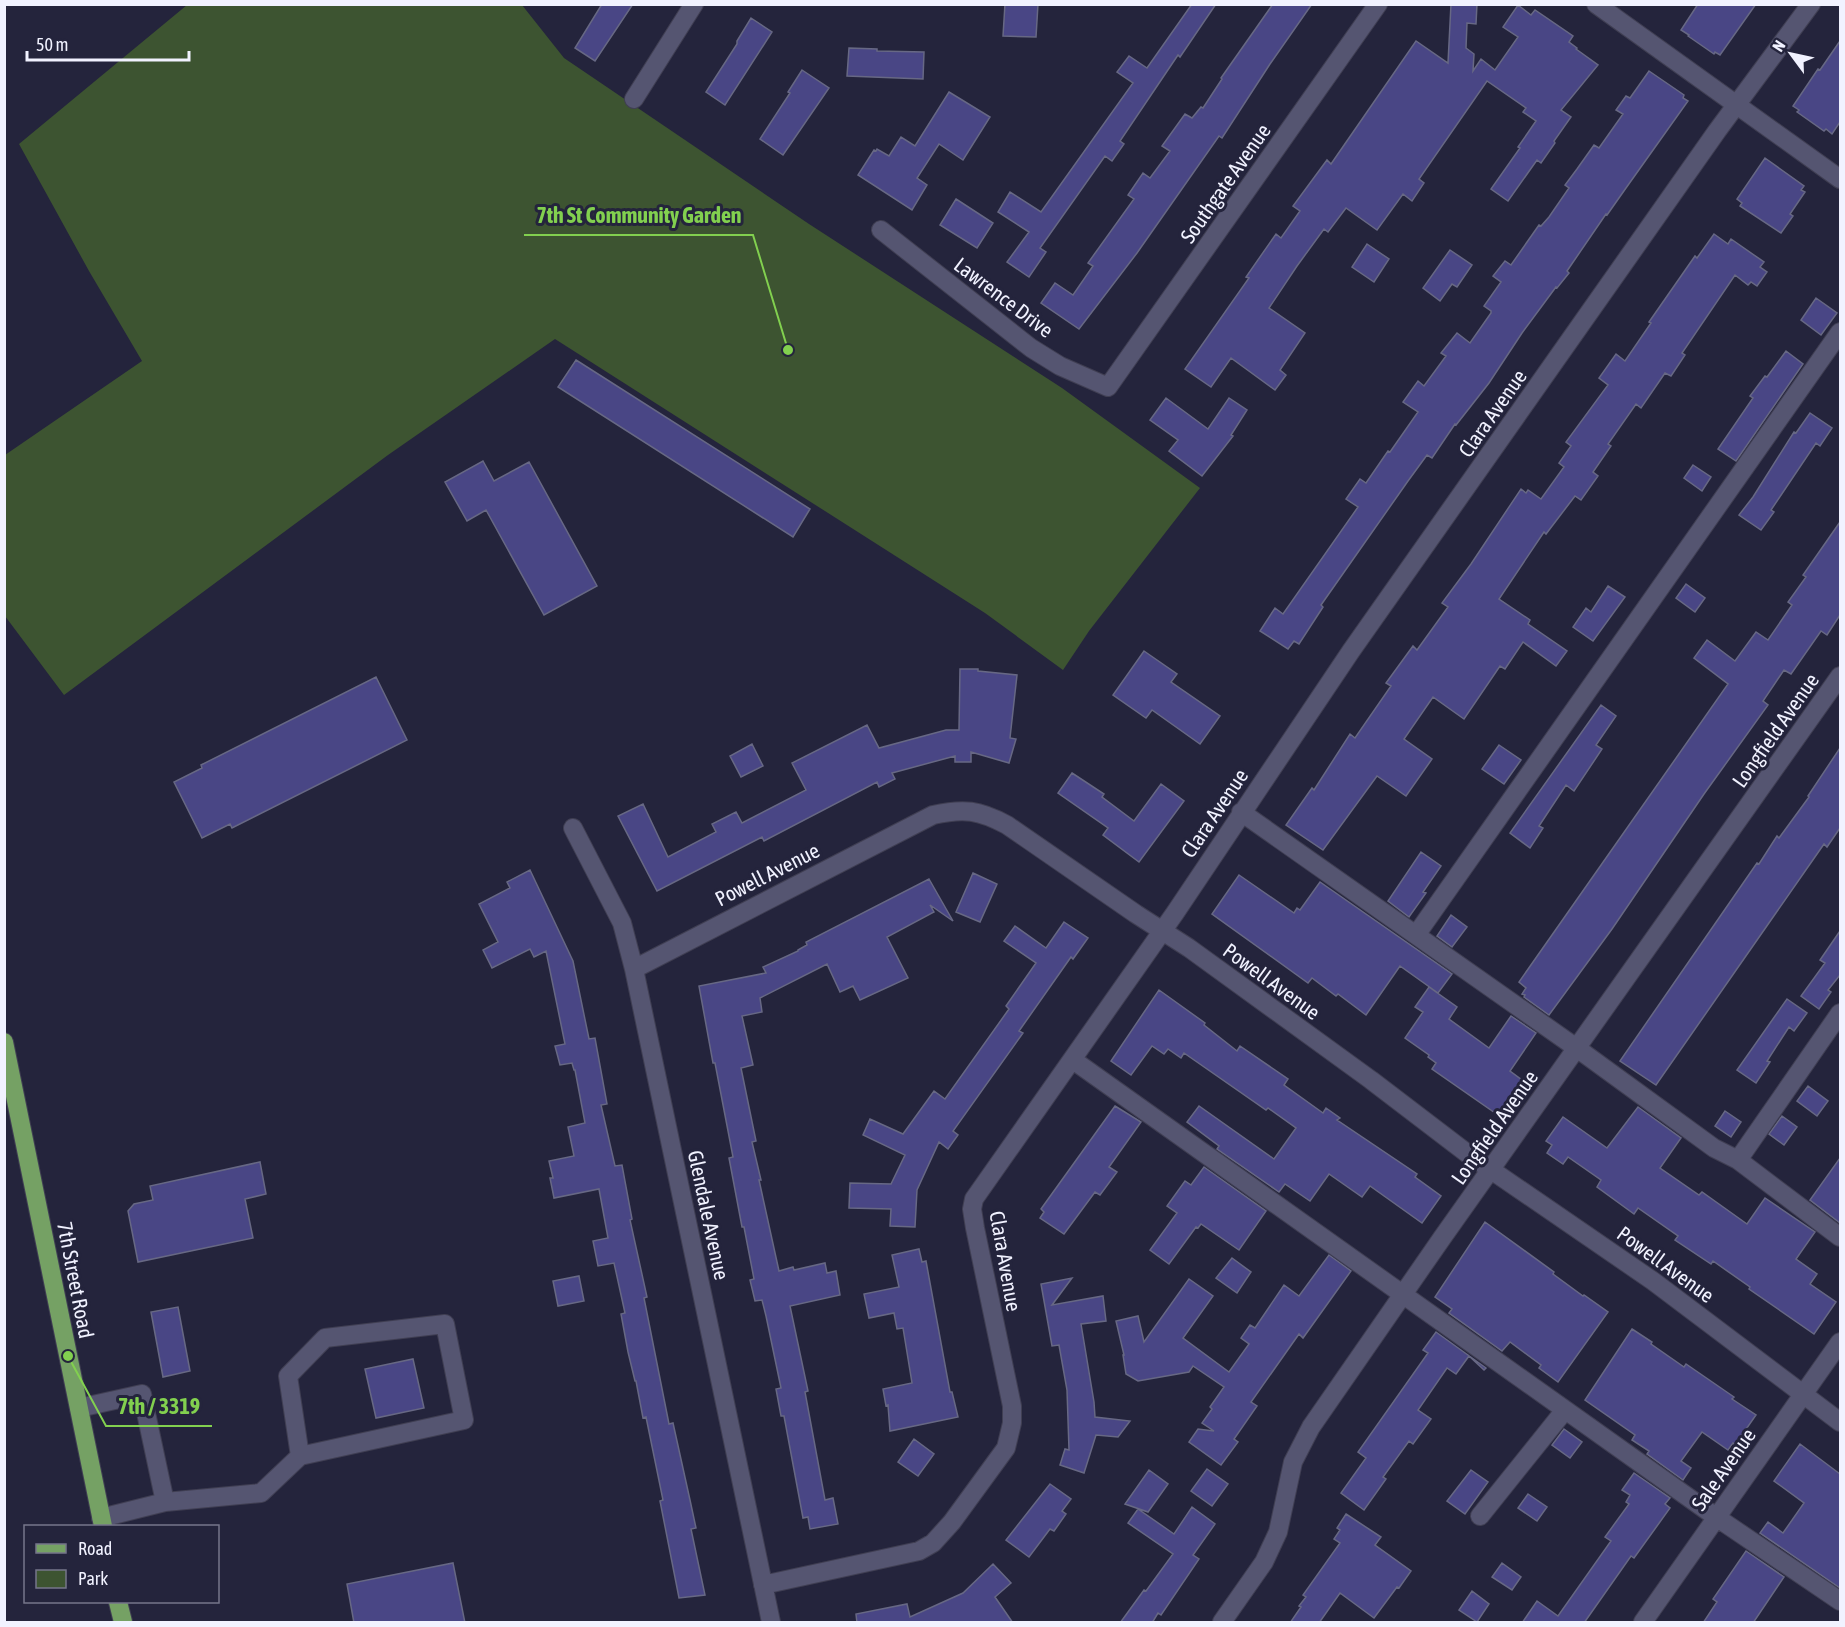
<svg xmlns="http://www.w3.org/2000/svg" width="1845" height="1627" font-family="'Asap Condensed',sans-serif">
  <rect width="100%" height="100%" fill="#24243c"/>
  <path fill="#3d5431" d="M187 5H522L564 58 809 224 1062 388 1200 488 1089 631 1063 670 985 613 555 339 388 455 64 695 5 616V455L142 361 89 271 19 144Z"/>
  <path fill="#494685" stroke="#676884" stroke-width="1.5" d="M602 4H633L595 61 575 48Z
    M1005 4H1038L1036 37 1003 36Z
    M1192 4H1216L1180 57 1178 55 1120 141 1124 144 1112 161 1105 156 1040 248 1046 252 1029 277 1007 262 1029 232 998 212 1010 192 1041 212 1133 83 1117 72 1129 56 1147 68Z
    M1273 4H1312L1270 64 1222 138 1219 136 1137 253 1079 329 1041 303 1055 283 1073 295 1093 266 1088 263 1134 199 1128 195 1143 173 1150 178 1170 151 1162 146 1185 114 1192 118 1201 107 1203 108 1222 79 1221 78Z
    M1451 4H1477L1476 24 1467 23 1466 48 1474 54 1473 71 1481 59 1495 70 1518 37 1503 27 1518 5 1531 15 1535 10 1573 36 1569 42 1577 48 1576 49 1598 65 1561 110 1571 117 1554 141 1555 143 1541 163 1537 160 1508 201 1491 189 1520 148 1518 147 1536 121 1523 112 1526 108 1487 81 1419 179 1424 183 1412 201 1403 194 1377 230 1346 208 1328 232 1324 229 1297 266 1269 308 1305 333 1280 370 1286 375 1275 390 1231 358 1211 387 1185 369 1249 278 1246 277 1276 234 1281 238 1300 211 1293 206 1327 160 1331 164 1416 41 1448 63Z
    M1698 4H1756L1720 55 1715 52 1714 54 1688 36 1689 35 1681 30Z
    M751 18 772 32 725 105 706 92 737 44V41Z
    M1840 41V122L1832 134 1826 129 1824 131 1797 112 1799 110 1793 106 1818 69 1820 70Z
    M849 48 877 49V51L924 52 923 79 847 76Z
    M802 70 829 88 783 155 760 139 790 93 788 92Z
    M1649 71 1684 95 1683 98 1688 101 1626 188 1607 215 1606 214 1567 271 1569 273 1557 288 1556 287 1522 333 1489 383 1456 425 1455 424 1432 458 1427 455 1408 481 1321 605 1323 607 1299 644 1294 641 1288 649 1260 631 1275 608 1283 614 1358 507 1346 499 1360 479 1366 483 1388 451 1390 452 1418 412 1403 402 1418 381 1424 386 1446 356 1441 353 1457 333 1470 343 1491 313V311L1484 306 1501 282 1493 276 1505 261 1511 265 1539 225 1541 226 1549 217 1569 188 1565 185 1577 169 1594 145 1599 148 1623 114 1616 110 1626 96 1630 98Z
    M949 92 990 117 963 160 939 144 917 178 927 185 912 210 858 175 874 150 876 151 877 149 889 156 901 137 915 146Z
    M1765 158 1804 186 1801 190 1805 192 1790 214 1793 216 1781 233 1740 206 1742 203 1737 199Z
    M956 199 993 223 977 248 940 225Z
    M1714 234 1728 244 1731 239 1764 262 1760 267 1767 272 1757 286 1751 282 1748 285 1735 275 1682 353 1685 355 1671 376 1665 373 1641 408 1636 404 1608 444 1611 446 1593 472 1598 476 1581 500 1575 496 1546 534 1544 532 1499 599 1530 620 1528 624 1567 651 1556 666 1523 642 1505 669 1500 666 1464 719 1433 697 1404 739 1432 759 1406 796 1377 776 1323 850 1286 825 1312 788 1314 790 1350 734 1355 738 1391 686 1386 683 1413 646 1417 650 1448 607 1442 603 1471 564 1521 489 1526 493 1528 490 1541 499 1564 467 1559 463 1571 446 1566 442 1608 385 1599 378 1616 354 1625 361 1651 323 1649 322 1695 256 1697 258Z
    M1367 244 1389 259 1374 282 1352 267Z
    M1450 250 1472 265 1457 287 1452 284 1440 301 1423 288Z
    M1816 298 1837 313 1821 335 1801 320Z
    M1786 351 1803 364 1736 461 1718 449 1753 398 1750 396 1765 376 1767 377Z
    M576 360 810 509 793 537 558 387Z
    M1166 398 1208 429 1229 398 1247 410 1231 435 1233 436 1202 476 1169 451 1178 440 1150 420Z
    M1810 413 1832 428 1820 446 1816 443 1771 510 1774 512 1761 530 1739 515 1753 497 1794 432 1796 433Z
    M483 461 494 481 529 462 597 586 544 615 486 510 467 521 445 482Z
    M1693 465 1711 477 1702 491 1684 478Z
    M1840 522V615L1827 635 1821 631 1791 674 1784 670 1763 701 1768 705 1704 794 1612 929 1549 1015 1524 997 1525 995 1522 994 1526 988 1519 982 1728 684 1694 658 1707 640 1735 661 1756 632 1768 640 1792 605 1788 602 1806 577 1803 575Z
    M1686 584 1705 598 1695 612 1676 598Z
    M1608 586 1625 597 1593 641 1573 627 1586 608 1591 612Z
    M1144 651 1177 674 1171 682 1220 716 1200 744 1152 710 1146 718 1113 695Z
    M960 669H978V671L1017 675 1010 738 1016 739 1009 763 971 752V762H955V756L892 773 895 779 879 787 877 782 764 841 762 837 657 891 618 816 643 804 668 857 716 832 712 824 736 812 742 823 806 790 792 763 867 725 879 748 946 730H959Z
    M376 677 407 740 232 828 230 824 202 838 174 782 202 768 201 765Z
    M1601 705 1616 716 1596 745 1602 749 1574 791 1566 785 1539 826 1543 828 1530 848 1510 833Z
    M752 744 763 766 741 777 730 756Z
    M1499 745 1521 760 1504 784 1482 769Z
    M1840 748V828L1827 847 1824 844 1656 1085 1620 1061 1757 863 1759 864 1777 836 1779 838 1809 797 1808 796Z
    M1072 773 1104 794 1102 797 1134 821 1161 784 1184 801 1139 862 1103 835 1108 828 1058 793Z
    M1421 852 1441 866 1423 892 1426 893 1409 917 1388 901Z
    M530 870 573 961 589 1039 595 1038 607 1104 601 1105 615 1166 622 1165 632 1219 630 1220 647 1297 644 1298 669 1424 673 1423 690 1500 696 1528 691 1529 705 1595 679 1598 660 1501 663 1500 646 1417 643 1418 636 1381H635L628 1352 621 1314 625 1313 614 1263 598 1266 593 1241 608 1238 599 1189 554 1198 550 1178H553L549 1161 574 1156 568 1127 585 1123 575 1070H574L572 1063 560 1065 555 1046 565 1044 546 951 534 957 530 949 492 968 483 950 498 942 479 904 510 888 507 882Z
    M973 873 997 884 980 922 956 912Z
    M1239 875 1294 913 1297 908 1300 910 1320 882 1452 974 1438 993 1400 966 1366 1015 1338 994 1336 996 1312 978 1308 983 1212 914Z
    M929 879 953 921 930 905 934 912 887 937 908 978 860 1000 853 986 840 992 827 964 760 998 762 1012 742 1016 753 1065 741 1068 756 1141 752 1142 761 1180H759L779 1271 793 1267 794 1270 825 1263 827 1273 836 1271 840 1295 790 1306 808 1391 805 1392 825 1500 833 1498 838 1524 810 1529 808 1517 803 1518 784 1416H781L776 1389 781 1388 766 1316 762 1300 755 1301 750 1280 754 1279 744 1227H742L729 1158 733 1157 715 1063H713L699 986 766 973 763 967 798 951V950L807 945 806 942Z
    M1451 915 1467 927 1452 947 1437 936Z
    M1064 922 1088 938 1073 959 1071 957 1019 1031 1023 1033 953 1131 958 1135 948 1149 939 1142 917 1190 915 1227 890 1226 891 1209 849 1208 850 1183 891 1184 905 1155 863 1135 870 1119 903 1134 934 1091 945 1099 1009 1009 1006 1006 1036 963 1004 941 1015 926 1046 948Z
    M1840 931V975L1828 990 1831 992 1819 1009 1801 996 1825 963 1820 960Z
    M1429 987 1457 1007 1449 1019 1489 1048 1511 1016 1536 1033 1510 1071 1522 1080 1498 1115 1432 1069 1436 1063 1428 1057 1429 1055 1405 1038 1423 1012 1415 1007Z
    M1159 990 1205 1023 1204 1025 1237 1051 1240 1046 1288 1079 1284 1085 1323 1113 1326 1108 1340 1118 1337 1120 1417 1174 1415 1177 1441 1196 1422 1223 1370 1186 1362 1197 1329 1174 1310 1201 1285 1184 1279 1192 1217 1149 1219 1146 1187 1122 1199 1106 1274 1159 1296 1128 1268 1108 1266 1110 1184 1053 1181 1058 1168 1049 1164 1054 1152 1046 1131 1075 1111 1061Z
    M1787 999 1807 1013 1794 1031 1789 1027 1767 1061 1770 1062 1756 1083 1737 1070Z
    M1808 1086 1828 1101 1817 1116 1797 1101Z
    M1115 1106 1141 1122 1109 1167 1117 1172 1100 1195 1095 1192 1064 1234 1040 1218 1044 1212 1041 1209Z
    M1638 1107 1681 1138 1660 1168 1699 1195 1702 1192 1747 1224 1765 1198 1815 1232 1796 1259 1817 1274 1810 1284 1836 1302 1814 1334 1749 1289 1750 1287 1713 1261 1711 1264 1675 1240 1678 1236 1638 1208 1634 1214 1597 1187 1601 1180 1568 1157 1563 1164 1547 1153 1552 1145 1546 1141 1563 1117 1607 1148Z
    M1725 1111 1741 1122 1731 1137 1715 1126Z
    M1782 1116 1797 1127 1784 1145 1769 1134Z
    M1840 1158V1223L1810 1200Z
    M260 1162 266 1194 245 1199 253 1238 138 1262 128 1211 134 1204 153 1200 150 1186Z
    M1204 1167 1266 1211 1239 1250 1201 1224 1198 1228 1196 1227 1169 1264 1150 1250 1177 1213 1167 1206 1185 1181 1191 1185Z
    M1485 1222 1554 1272 1553 1274 1583 1296 1584 1295 1608 1312 1558 1382 1539 1368 1541 1365 1510 1342 1502 1351 1449 1313 1452 1309 1435 1297Z
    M919 1249 922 1262 926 1261 950 1392H952L958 1417 890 1431 888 1405 886 1406 883 1389 912 1383 903 1328 897 1329 894 1313 869 1318 864 1294 899 1287 892 1255Z
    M1329 1255 1351 1271 1303 1338 1299 1334 1251 1402 1257 1406 1234 1439 1238 1442 1221 1465 1189 1442 1198 1429 1214 1431 1202 1423 1212 1409 1210 1407 1224 1387 1193 1366 1189 1372 1138 1381 1126 1374 1123 1355H1124L1116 1321 1138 1316 1144 1342 1189 1279 1213 1296 1183 1338 1229 1372 1249 1344 1241 1338 1250 1325 1255 1328 1284 1285 1299 1296Z
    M1232 1258 1251 1272 1237 1293 1216 1278Z
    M579 1276 584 1301 558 1306 553 1281Z
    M1072 1278 1052 1305 1103 1296 1106 1321 1081 1324 1094 1402 1095 1417 1130 1421 1118 1437 1096 1435 1084 1473 1060 1465 1065 1449 1069 1450 1067 1390 1059 1345 1052 1346 1041 1284Z
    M178 1307 190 1371 163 1377 151 1312Z
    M1632 1329 1652 1342 1651 1344 1684 1367 1686 1364 1734 1397 1732 1399 1756 1415 1735 1445 1733 1443 1728 1450 1702 1432 1681 1461 1691 1468 1683 1480 1647 1454 1649 1451 1632 1440 1635 1435 1585 1400Z
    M1436 1332 1486 1368 1484 1370 1469 1356 1456 1374 1447 1368 1418 1410 1431 1419 1413 1444 1409 1441 1383 1477 1386 1479 1364 1510 1341 1493 1366 1458 1358 1452 1428 1353 1423 1350Z
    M413 1359 424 1408 376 1418 365 1369Z
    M1564 1429 1582 1442 1570 1458 1552 1445Z
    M914 1439 934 1454 918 1476 898 1462Z
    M1800 1444 1840 1474V1588L1760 1533 1768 1522 1783 1533 1804 1503 1774 1481Z
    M1207 1469 1228 1484 1212 1506 1191 1491Z
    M1149 1470 1168 1484 1148 1512 1125 1504Z
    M1471 1470 1488 1482 1465 1514 1447 1501Z
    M1634 1473 1670 1498 1665 1504 1670 1508 1634 1558 1631 1556 1584 1623H1522L1537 1601 1558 1616 1611 1541 1605 1537 1629 1504 1626 1502 1630 1495 1622 1490Z
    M1050 1484 1071 1499 1062 1511 1066 1514 1054 1531 1050 1529 1029 1557 1006 1540Z
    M1528 1494 1547 1507 1537 1521 1518 1508Z
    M1192 1507 1215 1524 1193 1555 1199 1559 1161 1615 1158 1613 1152 1623H1120L1144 1590 1146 1591 1173 1554 1128 1523 1138 1509 1174 1534Z
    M1346 1514 1381 1537 1375 1545 1411 1571 1399 1588 1397 1587 1374 1618 1340 1593 1319 1623H1290L1301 1607 1299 1606 1306 1597 1303 1595 1340 1543 1334 1539 1340 1530 1337 1528Z
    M1746 1551 1784 1577 1753 1623H1703L1717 1602 1713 1599Z
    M453 1563 465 1623H354L347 1584Z
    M1502 1563 1521 1577 1512 1590 1492 1577Z
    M993 1564 1011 1583 995 1597 1013 1623H857L856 1614 907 1604 910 1617 963 1593Z
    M1472 1591 1489 1604 1477 1622 1459 1610Z"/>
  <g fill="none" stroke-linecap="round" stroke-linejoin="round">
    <g stroke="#403f53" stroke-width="20">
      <path id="minor" d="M1596 4 1840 179
        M634 99 694 4
        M881 230 1031 348 1060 366 1108 387 1378 4
        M1241 812 1578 1049 1714 1148 1738 1160 1840 1237
        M573 828 622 923 634 969 771 1622
        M1416 935 1840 332
        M634 969 933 815C964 808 979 810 1007 825L1136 914 1189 948 1371 1080 1468 1154 1653 1281 1840 1422
        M1073 1060 1716 1517 1840 1601
        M1738 1160 1840 1013
        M79 1408 142 1394 165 1502 101 1518
        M165 1502 261 1493 300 1456 464 1420 445 1324 325 1338 288 1376 300 1456
        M1480 1516 1565 1410
        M763 1585 919 1551 933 1543 952 1522 1006 1448 1012 1423V1406L975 1228 972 1209 974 1199 1175 913 1351 651 1717 131 1811 4
        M1222 1622 1264 1562 1278 1532 1293 1462 1311 1427 1442 1238 1840 676
        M1643 1622 1840 1342"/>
    </g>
    <g stroke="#403f53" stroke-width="20">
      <path id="major" d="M4 1042 103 1526
        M118 1602 123 1622"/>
    </g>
    <use href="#minor" stroke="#555571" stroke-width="18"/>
    <use href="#major" stroke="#75a164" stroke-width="18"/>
  </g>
  <g text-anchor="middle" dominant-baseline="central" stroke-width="6" stroke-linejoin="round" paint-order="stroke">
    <g font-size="21" fill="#f1f2ff" stroke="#24243c">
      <text transform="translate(1225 183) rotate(-55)">Southgate Avenue</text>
      <text transform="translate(1004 297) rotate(37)">Lawrence Drive</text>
      <text transform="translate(1492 413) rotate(-55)">Clara Avenue</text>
      <text transform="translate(1775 730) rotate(-55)">Longfield Avenue</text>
      <text transform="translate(1214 813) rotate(-56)">Clara Avenue</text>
      <text transform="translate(767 874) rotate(-27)">Powell Avenue</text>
      <text transform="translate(1272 981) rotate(36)">Powell Avenue</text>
      <text transform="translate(1494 1127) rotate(-55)">Longfield Avenue</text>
      <text transform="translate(709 1215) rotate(78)">Glendale Avenue</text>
      <text transform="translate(1006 1261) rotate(80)">Clara Avenue</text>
      <text transform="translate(1666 1264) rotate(36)">Powell Avenue</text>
      <text transform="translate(76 1280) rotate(79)">7th Street Road</text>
      <text transform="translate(1723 1469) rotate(-55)">Sale Avenue</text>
    </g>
  </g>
  <path fill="none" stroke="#82d04f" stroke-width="2" d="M788 350L753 235H524M68 1356L106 1426H212"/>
  <g fill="#82d04f" stroke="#24243c" stroke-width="2">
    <circle cx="788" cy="350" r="6"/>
    <circle cx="68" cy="1356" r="6"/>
  </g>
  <g font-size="22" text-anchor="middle" font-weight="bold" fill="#82d04f" stroke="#24243c" stroke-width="6" stroke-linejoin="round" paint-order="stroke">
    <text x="639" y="223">7th St Community Garden</text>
    <text x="159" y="1414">7th / 3319</text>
  </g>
  <rect width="1845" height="1627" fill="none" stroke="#f1f2ff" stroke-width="12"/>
  <rect x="24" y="1525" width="195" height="78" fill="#24243c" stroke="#76768a" stroke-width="1.5"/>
  <rect x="36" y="1544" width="30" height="9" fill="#75a164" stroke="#76768a" stroke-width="1.5"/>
  <text x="78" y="1555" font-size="18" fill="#f1f2ff">Road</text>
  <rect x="36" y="1570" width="30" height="18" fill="#3d5431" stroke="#76768a" stroke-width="1.5"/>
  <text x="78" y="1585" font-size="18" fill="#f1f2ff">Park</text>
  <g transform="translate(1791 54) rotate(303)" stroke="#24243c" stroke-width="4.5" paint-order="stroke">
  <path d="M0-4.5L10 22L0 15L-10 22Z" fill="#f1f2ff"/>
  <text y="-9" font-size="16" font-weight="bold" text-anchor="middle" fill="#f1f2ff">N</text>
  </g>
  <path d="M27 51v9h162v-9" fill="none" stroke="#f1f2ff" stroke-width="3"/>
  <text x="36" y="51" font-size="18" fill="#f1f2ff" stroke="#24243c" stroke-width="4.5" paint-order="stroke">50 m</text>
</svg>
